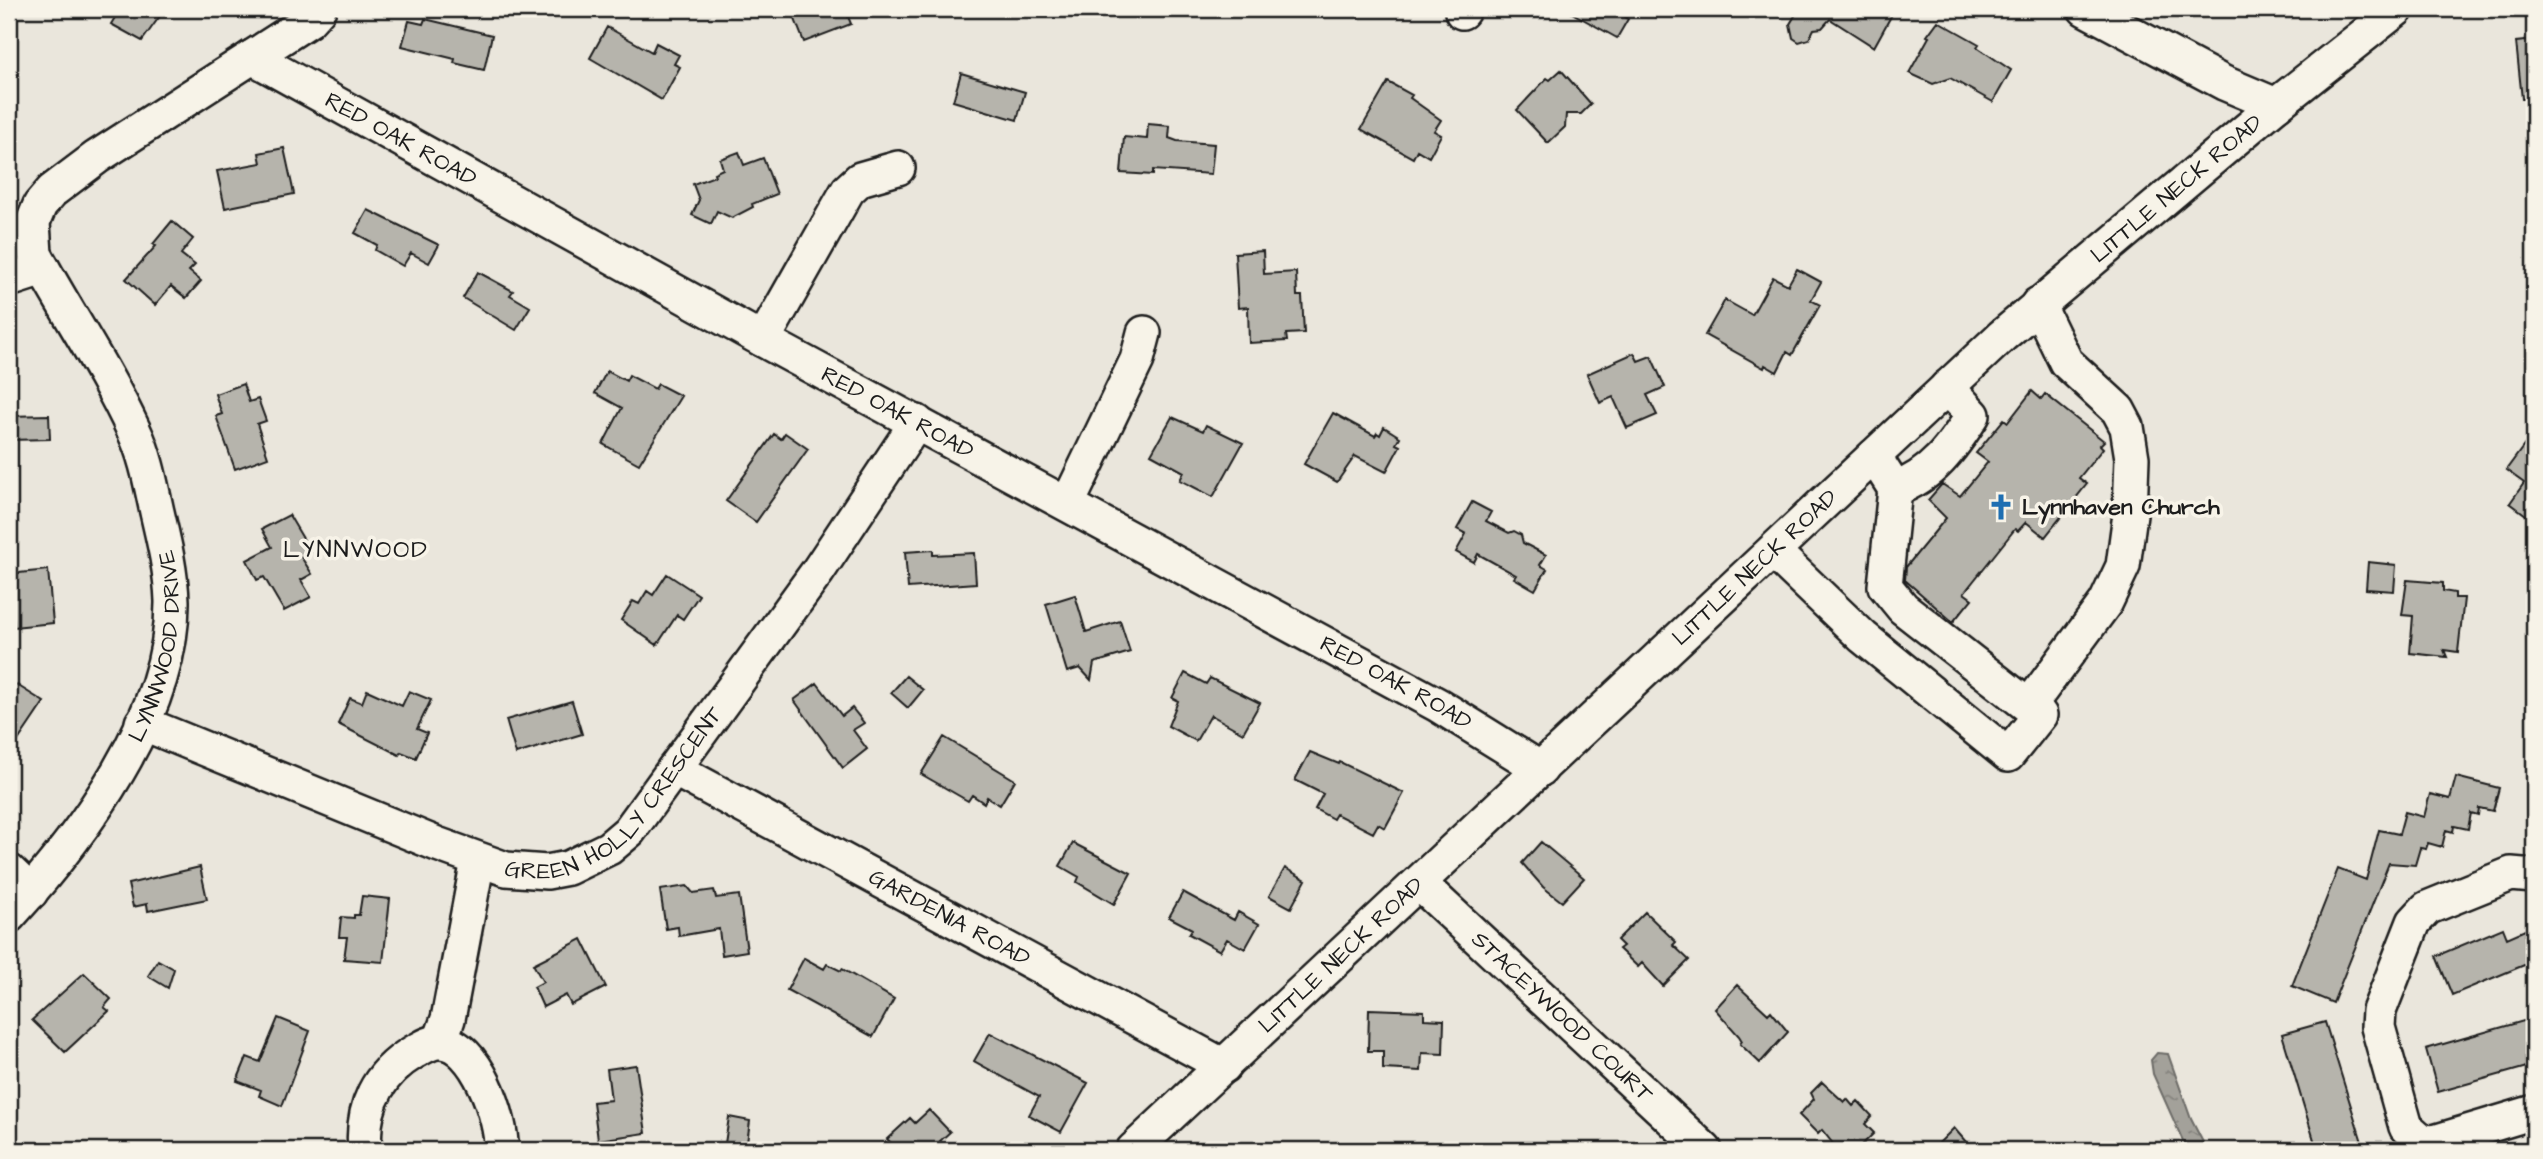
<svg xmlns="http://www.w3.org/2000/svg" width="2543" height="1159" font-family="'Architects Daughter',sans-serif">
  <defs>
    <pattern id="water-ripples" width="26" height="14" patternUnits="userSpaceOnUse" patternTransform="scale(1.75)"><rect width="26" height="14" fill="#a3a19a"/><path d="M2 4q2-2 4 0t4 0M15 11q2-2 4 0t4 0" fill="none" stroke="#84827d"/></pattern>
  </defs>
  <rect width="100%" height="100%" fill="#eae6dc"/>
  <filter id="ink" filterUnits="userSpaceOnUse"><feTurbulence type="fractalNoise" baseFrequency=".0143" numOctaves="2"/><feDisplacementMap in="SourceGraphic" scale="14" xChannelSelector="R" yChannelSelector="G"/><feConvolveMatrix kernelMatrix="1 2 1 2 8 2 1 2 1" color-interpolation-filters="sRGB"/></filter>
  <g filter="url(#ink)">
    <path fill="url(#water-ripples)" stroke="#6d6c68" stroke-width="2" d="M2157 1053 2168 1054 2191 1119 2207 1150H2187L2153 1074 2151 1060Z"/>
    <path fill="#b6b4ac" stroke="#1c1c1c" stroke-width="2" d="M120 9H165L142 41 111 24Z
      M791 9H845L851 24 804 42Z
      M1565 9H1628L1624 16 1628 19 1617 38Z
      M1799 9H1895L1874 47 1830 19 1822 28 1814 29 1809 39 1799 42 1793 38 1790 24Z
      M425 19 492 35 484 70 454 63 455 59 402 46 409 21 423 24Z
      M1938 21 1979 44 1977 47 2011 70 1993 102 1950 78 1933 84 1909 73 1929 37 1927 36Z
      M607 27 652 52 656 43 679 55 674 64 680 67 662 100 590 58Z
      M2534 40V99H2522L2516 42Z
      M1561 70 1591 104 1581 114H1566L1565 127 1548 143 1517 110 1547 78 1550 80Z
      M961 73 1025 92 1017 120 953 101Z
      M1388 82 1412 95 1410 98 1441 120 1434 131 1441 135 1429 157 1417 150 1413 158 1361 129Z
      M1148 124 1170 126 1169 138 1177 141 1214 144 1211 174 1153 170V175L1121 173 1124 137 1147 139Z
      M284 148 294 194 225 208 217 171 261 163 259 153Z
      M739 152 744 165 763 158 777 194 752 204 753 207 732 218 717 211 711 224 692 215 699 200 693 184 715 176 714 173 723 169 720 159Z
      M368 210 439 245 429 263 411 253 403 266 375 250 377 245 355 233Z
      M172 221 193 239 181 254 195 265 189 271 201 281 186 298 171 286 155 305 126 279 156 246 153 244Z
      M1263 251 1264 274 1296 272 1297 296H1302L1304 333 1286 334 1287 341 1249 343 1248 307 1238 308 1235 253Z
      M1797 269 1821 282 1811 300 1820 305 1792 355 1787 352 1777 372 1765 365 1764 368 1705 335 1725 300 1752 315 1773 277 1788 285Z
      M478 272 513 291 510 295 530 307 516 330 463 298Z
      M1634 353 1638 361 1651 356 1665 387 1647 395 1657 415 1627 428 1613 397 1600 403 1587 374Z
      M607 371 626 381 629 375 655 389 658 384 681 396 639 464 603 444 622 408 595 393Z
      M243 384 249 402 258 399 266 421 257 424 268 457 235 469 216 416 222 414 215 394Z
      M2032 391 2041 399 2045 394 2104 441 2100 445 2103 448 2079 478 2087 484 2045 537 2026 522 2018 531 2015 529 1964 593 1972 599 1953 622 1905 580 1906 567 1946 518 1928 500 1942 484 1960 496 1988 462 1976 453 2004 419 2008 422Z
      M1333 413 1375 436 1377 433 1380 435 1384 427 1400 437 1396 444 1400 446 1386 472 1355 456 1337 482 1304 464Z
      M49 415 50 439 9 440V416Z
      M1172 417 1203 431 1206 425 1243 443 1213 497 1180 480 1184 472 1151 454Z
      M2534 432V521L2510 503 2524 483 2506 470Z
      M785 433 808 449 756 522 726 501 774 434 781 439Z
      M1472 502 1491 512 1486 521 1509 533 1514 531 1521 535 1523 543 1546 555 1540 565 1547 569 1535 590 1514 578 1516 575 1478 554 1474 562 1456 552 1466 534 1457 529Z
      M289 515 311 552 301 557 312 574 301 580 311 597 284 611 264 577 257 580 247 560 272 547 262 529Z
      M933 550V555L974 553 976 583 908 588 905 552Z
      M2368 562 2396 565 2394 591 2366 589Z
      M48 570 53 623 14 627 9 574Z
      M667 574 699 595 683 619 677 615 657 645 621 620 633 601 639 604 647 591 653 595Z
      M2407 580 2443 583V591L2455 593V598H2464L2458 652 2444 650 2447 657 2410 653 2413 616 2402 615Z
      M1075 595 1086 632 1120 621 1130 652 1094 663 1091 680 1080 668 1067 672 1046 604Z
      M1185 673 1206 684 1210 678 1260 703 1243 733 1211 715 1196 741 1168 726 1178 701 1172 698Z
      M906 676 923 690 908 708 891 693Z
      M9 680 44 702 9 754Z
      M817 683 842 716 852 708 864 723 853 730 867 749 843 768 794 700Z
      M367 690 402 706 409 691 431 700 417 729 427 733 416 758 401 752 399 755 338 724 350 698 362 703Z
      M572 701 582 734 516 754 506 720Z
      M944 737 1015 780 1000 805 987 797 984 803 972 795 968 801 921 774Z
      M1310 752 1339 764 1340 762 1404 793 1385 828 1378 824 1373 833 1336 814 1333 819 1315 809 1323 794 1295 780Z
      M2456 777 2499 788 2493 811 2479 808 2478 815 2471 813 2468 829 2454 826 2453 832 2446 830 2442 847 2428 843 2426 849 2420 848 2415 865 2389 863 2333 1003 2292 986 2338 869 2366 880 2379 830 2399 834 2405 812 2424 817 2430 794 2450 799Z
      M1541 842 1584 878 1562 902 1543 887 1522 863Z
      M1073 843 1131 873 1114 904 1077 882 1079 877 1060 866Z
      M200 867 207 899 148 911 147 904 133 907 128 884Z
      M1285 868 1306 880 1291 908 1269 896Z
      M687 886 693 893 714 890 716 898 739 895 747 951 722 955 719 929 679 936 678 927 666 929 660 890Z
      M1183 892 1234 920 1238 912 1259 924 1245 949 1227 939 1220 951 1189 934 1192 929 1169 917Z
      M362 896 390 899 383 962 344 959 347 937H339L341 917 354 918V915H359Z
      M1645 912 1676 942 1673 945 1689 960 1663 986 1642 963 1638 967 1619 949 1623 946 1617 940Z
      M2534 926V961L2452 995 2436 956 2503 928 2507 938Z
      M582 939 606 987 571 1005 566 995 543 1007 534 987 543 982 533 964Z
      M804 958 824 969 827 964 841 971 842 969 894 999 873 1037 787 990Z
      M158 960 174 969 168 988 148 976Z
      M84 973 111 999 104 1007 109 1011 65 1052 32 1020Z
      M1737 985 1768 1014 1771 1011 1788 1032 1760 1063 1740 1044 1742 1041 1739 1036 1715 1009Z
      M1369 1009 1424 1011V1019L1444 1020 1443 1054 1422 1053 1421 1071 1383 1069V1051H1368Z
      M278 1018 310 1031 282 1106 259 1096 261 1090 237 1081 247 1057 260 1062Z
      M2534 1018V1065L2438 1092 2426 1049Z
      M2325 1022 2362 1142 2335 1150H2317L2282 1034Z
      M990 1033 1088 1083 1061 1132 1029 1115 1039 1097 974 1061Z
      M636 1065 646 1133 598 1140 593 1102 611 1100 607 1069Z
      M1822 1082 1844 1102 1847 1099 1853 1106 1858 1101 1872 1116 1865 1124 1874 1133 1857 1150H1838L1822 1130 1818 1134 1799 1115 1814 1099 1811 1093Z
      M929 1110 950 1132 940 1141 948 1150H898L887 1139 910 1118 915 1123Z
      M729 1117 750 1121 746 1150H724Z
      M1954 1128 1973 1150H1932Z"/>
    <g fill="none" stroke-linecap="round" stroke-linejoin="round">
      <g stroke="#1c1c1c" stroke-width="38">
        <g id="minor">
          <path d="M2085 9 2224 83 2276 105"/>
          <path d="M1462 12 1464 9"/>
          <path id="s1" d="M252 57 763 340 1438 705 1541 769"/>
          <path d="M9 280 43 269"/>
          <path d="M763 340 848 190 860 179 898 168"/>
          <path d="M1895 489C1932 476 1952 448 1973 415L1947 387"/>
          <path d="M1068 503 1137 360 1144 333"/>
          <path d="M1773 551 1863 637 2008 755 2040 715 1903 608 1885 586 1895 489 1874 456"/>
          <path d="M2029 706 2106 602 2123 566 2130 514 2132 458 2127 427 2118 410 2066 362 2038 304"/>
          <path id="s2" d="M142 723 437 844 506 869 547 872 568 868 609 848 629 831 818 571 917 422"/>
          <path id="s3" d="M674 769 1224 1066"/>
          <path d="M9 871 31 892"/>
          <path d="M2534 876 2511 874 2427 908 2414 922 2379 1011 2378 1027 2406 1127 2422 1141 2434 1142 2534 1112"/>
          <path id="s4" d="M1419 883 1705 1150"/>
          <path id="s5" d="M9 916C82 836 173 715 172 601 171 571 164 542 157 512 151 485 146 456 134 431 106 370 67 313 35 254L33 222 40 205 52 191 97 157 308 21 319 9"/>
          <path d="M440 1041 448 1019 478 860"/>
          <path d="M365 1150C361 1107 377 1074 414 1052 422 1048 430 1042 439 1042 476 1041 503 1121 501 1150"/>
          <path id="s6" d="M1133 1150 2002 336 2276 105 2397 9"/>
        </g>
      </g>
      <use href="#minor" stroke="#f7f3e8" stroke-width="33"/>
    </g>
  </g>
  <defs>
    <g id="church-bare" transform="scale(2.1)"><path d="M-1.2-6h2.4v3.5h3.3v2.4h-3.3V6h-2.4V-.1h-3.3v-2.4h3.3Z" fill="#1f6fb2" stroke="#f7f3e8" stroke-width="2.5" paint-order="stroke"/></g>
  </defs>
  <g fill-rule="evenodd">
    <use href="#church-bare" x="2001" y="507"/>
  </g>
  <g text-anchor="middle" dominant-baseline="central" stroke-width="7" stroke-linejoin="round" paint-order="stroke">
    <g font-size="23" fill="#1c1c1c" stroke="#f7f3e8">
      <text stroke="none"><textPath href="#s1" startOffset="170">RED OAK ROAD</textPath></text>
      <text stroke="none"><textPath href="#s6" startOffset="1419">LITTLE NECK ROAD</textPath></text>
      <text stroke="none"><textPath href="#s1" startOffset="737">RED OAK ROAD</textPath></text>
      <text stroke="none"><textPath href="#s6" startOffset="852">LITTLE NECK ROAD</textPath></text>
      <text stroke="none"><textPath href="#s5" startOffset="315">LYNNWOOD DRIVE</textPath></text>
      <text stroke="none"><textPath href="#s1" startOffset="1304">RED OAK ROAD</textPath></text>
      <text stroke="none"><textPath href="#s2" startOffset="534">GREEN HOLLY CRESCENT</textPath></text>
      <text stroke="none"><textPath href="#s3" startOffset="313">GARDENIA ROAD</textPath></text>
      <text stroke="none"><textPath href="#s6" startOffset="285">LITTLE NECK ROAD</textPath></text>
      <text stroke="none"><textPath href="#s4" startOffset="196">STACEYWOOD COURT</textPath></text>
    </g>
    <g font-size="23" font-weight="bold" fill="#1c1c1c" stroke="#f7f3e8" text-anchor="start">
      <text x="2022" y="507">Lynnhaven Church</text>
    </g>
    <g font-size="24" letter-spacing="2" fill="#1c1c1c" stroke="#f7f3e8">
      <text x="356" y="550">LYNNWOOD</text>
    </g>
  </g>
  <rect width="2543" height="1159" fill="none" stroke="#f7f3e8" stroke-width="35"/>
  <rect x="18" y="18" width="2508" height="1124" fill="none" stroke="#1c1c1c" stroke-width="2.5" filter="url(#ink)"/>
</svg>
